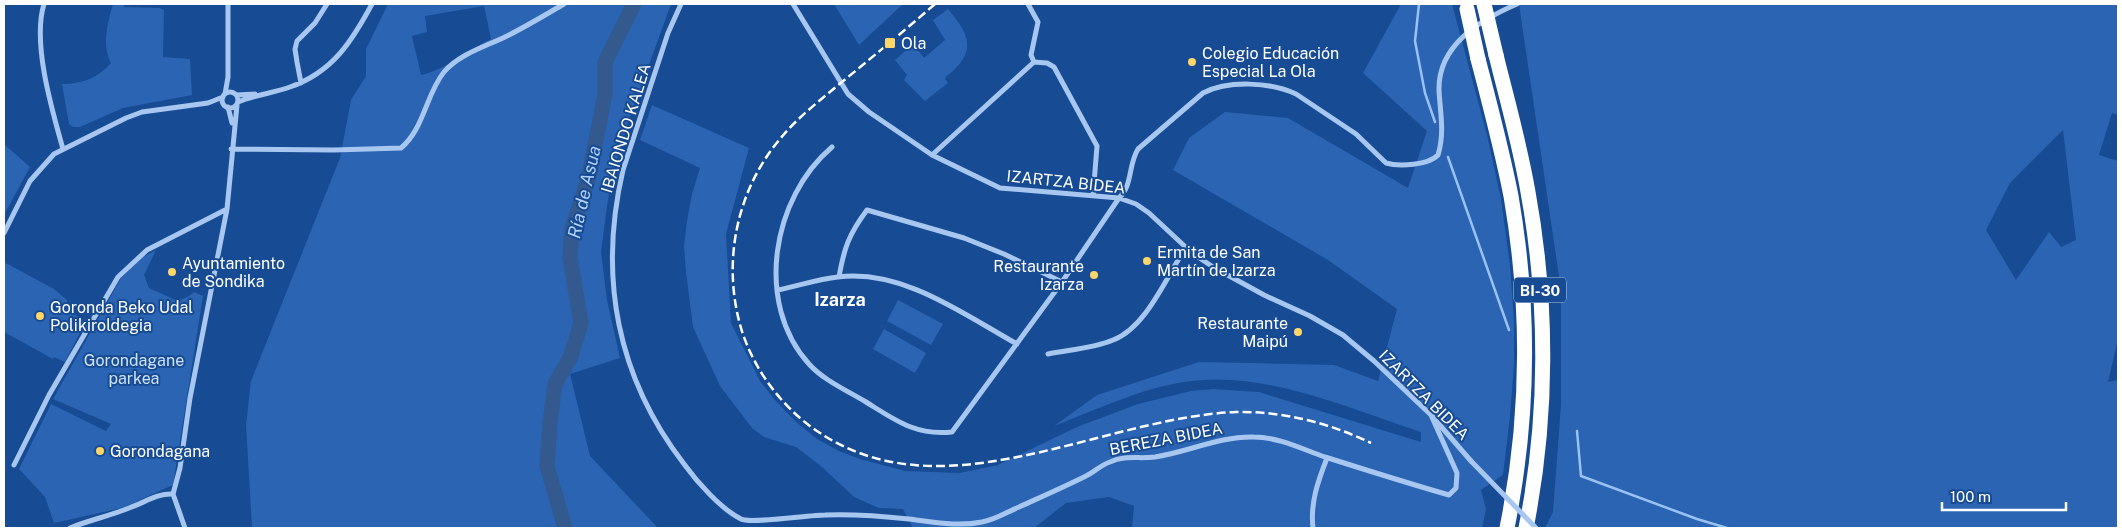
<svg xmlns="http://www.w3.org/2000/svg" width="2122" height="532" font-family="'Public Sans',sans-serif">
  <rect width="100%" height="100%" fill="#174b94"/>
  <path fill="#2a64b2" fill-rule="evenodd" d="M113 4H124V7L159 8 164 10 163 57 190 59 192 95 123 108 80 127H73L69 124 62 84C82 84 98 78 111 63 101 45 108 22 113 4Z
    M388 4H671L630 117 612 175 607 206 601 252 607 300 620 358 570 374 590 456 658 528H252L246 425 251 381 340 158 351 100 366 76V49ZM484 6 491 39C467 51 447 69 421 75L412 36 427 32 425 16Z
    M834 4H903L859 45Z
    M1401 4H1452L1487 135 1501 199 1510 266 1514 321V365L1510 416 1503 475 1481 490 1486 509 1482 528H1132L1134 506 1109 497 1066 503 1034 528H910L912 526 903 509 879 508 854 497 822 467 796 447 764 437 752 428 720 386 693 327 686 272 684 246 687 221 692 194 700 168 640 140 652 105 749 148 726 234 731 323 760 381 775 400 795 421 817 439 839 451 860 459 905 471 959 473 998 465 1077 427 1138 404 1191 391 1213 389 1259 392 1421 442V432C1347 408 1262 369 1184 382 1139 389 1096 410 1054 426L1097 395 1199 362 1334 365 1378 381 1397 309 1328 260 1173 170 1189 138 1225 112 1288 118 1408 188 1427 131 1363 73Z
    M1519 4H2118V115L2112 113 2099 155 2118 161V339L2108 382 2118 380V528H1545L1553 512 1561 404V290ZM2063 130 2076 240 2061 247 2049 232 2016 280 1986 230 2010 183Z
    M948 9C961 25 976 42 961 62 956 68 953 72 946 76L945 79 948 83 925 101 904 80 907 75 895 60 913 44 924 58 945 40 933 20Z
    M4 144 30 167 4 215Z
    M156 250 144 275 149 288 178 301 189 296 194 292 203 296 173 485 122 508 54 523 45 497 19 469 51 404 106 431 111 424 53 399 121 278 143 257Z
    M4 262 54 289 67 300 68 311 86 321 65 362 54 357 53 359 4 332Z
    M898 300 943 324 931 345 887 321Z
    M884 329 926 353 915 373 873 349Z"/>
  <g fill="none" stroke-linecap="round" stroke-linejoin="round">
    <path stroke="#9ac1f3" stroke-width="2.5" d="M1419 4 1415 41 1425 93 1435 122
      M1448 157 1509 330
      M1577 431 1581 476 1697 519 1727 528"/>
    <path stroke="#33598e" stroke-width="15" d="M565 528 547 466 550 423 555 384 571 356 581 323 570 258 572 228 588 180 605 94V62L634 4"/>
    <path stroke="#a8c7f0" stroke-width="5" d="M44 4C32 43 52 110 63 149
      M681 4 668 33 623 170C598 277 617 377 684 464 697 482 721 509 741 519 750 524 809 515 825 515 853 514 881 516 909 519 934 522 958 527 982 522 995 520 1007 512 1019 507 1041 497 1064 487 1086 476 1094 472 1101 465 1110 462 1125 455 1139 459 1155 457 1188 452 1220 436 1254 437 1278 437 1302 449 1325 457 1366 470 1407 483 1449 495L1456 488 1457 473 1431 415
      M793 4 848 94 869 112 932 155 1000 188 1119 198 1136 204 1149 213 1192 253 1213 267 1264 295 1310 316 1343 335 1374 361 1431 415 1471 461
      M1028 4 1038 22 1031 55 1034 62
      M301 83 297 62 295 49 297 41 315 23 327 4
      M222 100a8 8 0 1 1 16 0a8 8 0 1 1-16 0Z
      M225 94 228 77V4
      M237 95 255 94
      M238 102C255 95 273 93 290 87 333 72 352 41 372 4
      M228 107 232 123
      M832 147C772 198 754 303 809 364 823 380 848 391 866 402 895 420 916 436 952 432L1062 282 1119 198C1133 185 1128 165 1138 149L1203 93C1228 80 1271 82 1296 94L1356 134 1386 163C1399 167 1429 165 1438 155 1445 132 1440 112 1439 90 1438 45 1480 20 1517 4
      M231 149 334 150 401 148C424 129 426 94 444 72 459 54 487 46 507 36 527 26 545 15 564 4
      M932 155 1034 62 1047 63 1054 67 1097 146 1093 196
      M4 233 30 181 54 154 126 118 142 112 208 103 223 97
      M839 277C844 248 849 234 867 210L964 238 1004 254 1062 282
      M778 290C798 286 818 279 838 277 903 269 963 314 1017 344
      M1048 354C1068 350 1095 348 1113 340 1146 328 1167 276 1186 247
      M14 465 49 395 118 277 147 250 227 209
      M173 494 180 468 190 398 227 209 237 105
      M173 494 185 528
      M70 528C89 520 110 516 129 508 144 503 157 493 173 494
      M1313 528C1310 503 1318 481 1327 458"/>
    <path stroke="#fff" stroke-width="15" d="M1496 55C1507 100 1520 145 1528 192 1548 302 1548 418 1526 528
      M1478 59C1490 105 1502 150 1511 196 1530 306 1529 419 1507 528"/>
    <path stroke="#fff" stroke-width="2.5" stroke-dasharray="9 4" stroke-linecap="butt" d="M935 4C903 32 870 59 837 86 817 103 796 119 780 139 736 191 722 263 741 328 752 365 776 399 806 423 934 523 1095 418 1236 412 1283 411 1329 423 1371 443"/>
    <path stroke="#a8c7f0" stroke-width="5" d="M1471 461 1536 528"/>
    <path stroke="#fff" stroke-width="15" d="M1484 4 1496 55
      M1467 9 1478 59"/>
  </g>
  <g fill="#ffd667" stroke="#174b94" stroke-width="2">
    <rect x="884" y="37" width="12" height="12" rx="2.5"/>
    <circle cx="1192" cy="62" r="5"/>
    <circle cx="1147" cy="261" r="5"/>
    <circle cx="172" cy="272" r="5"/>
    <circle cx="1094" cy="275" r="5"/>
    <circle cx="40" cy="316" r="5"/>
    <circle cx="1298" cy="332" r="5"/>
    <circle cx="100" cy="451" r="5"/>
  </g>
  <g text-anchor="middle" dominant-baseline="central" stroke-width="4" stroke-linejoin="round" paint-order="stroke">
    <rect fill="#174b94" stroke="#b9c9df" stroke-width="1" x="1514" y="277.5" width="52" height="25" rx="4"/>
    <g font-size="15" font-weight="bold" fill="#fff">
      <text x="1540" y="290">BI-30</text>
    </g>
    <g font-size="16" fill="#fff" stroke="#174b94" text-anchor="start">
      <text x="901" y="43">Ola</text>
      <text x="1202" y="53">Colegio Educación<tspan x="1202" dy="18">Especial La Ola</tspan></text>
      <text x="1157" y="252">Ermita de San<tspan x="1157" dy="18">Martín de Izarza</tspan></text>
      <text x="182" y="263">Ayuntamiento<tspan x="182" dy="18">de Sondika</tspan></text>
      <text x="1084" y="266" text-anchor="end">Restaurante<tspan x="1084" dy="18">Izarza</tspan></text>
      <text x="50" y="307">Goronda Beko Udal<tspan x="50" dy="18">Polikiroldegia</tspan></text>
      <text x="1288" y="323" text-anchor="end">Restaurante<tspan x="1288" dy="18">Maipú</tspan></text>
      <text x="110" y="451">Gorondagana</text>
    </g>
    <g font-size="16" fill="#fff" stroke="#174b94">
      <text transform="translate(626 128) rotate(-73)">IBAIONDO KALEA</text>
      <text transform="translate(1066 182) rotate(6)">IZARTZA BIDEA</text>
      <text transform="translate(1424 395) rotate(45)">IZARTZA BIDEA</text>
      <text transform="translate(1166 439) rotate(-11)">BEREZA BIDEA</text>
    </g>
    <g font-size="16" fill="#cee2fb" stroke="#174b94">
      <text x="134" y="360">Gorondagane<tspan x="134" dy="18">parkea</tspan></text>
    </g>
    <g font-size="18" font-style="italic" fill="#b4d1f7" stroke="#174b94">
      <text transform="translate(584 192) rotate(-77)">Ría de Asua</text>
    </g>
    <g font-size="18" font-weight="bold" fill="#fff" stroke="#174b94">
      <text x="840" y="299">Izarza</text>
    </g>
  </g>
  <rect width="2122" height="532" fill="none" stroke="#ffffff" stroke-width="10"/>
  <path d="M1942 502v8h124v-8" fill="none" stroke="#ffffff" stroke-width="2.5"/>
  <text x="1950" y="502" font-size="15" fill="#ffffff" stroke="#174b94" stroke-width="4" paint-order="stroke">100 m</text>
</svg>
